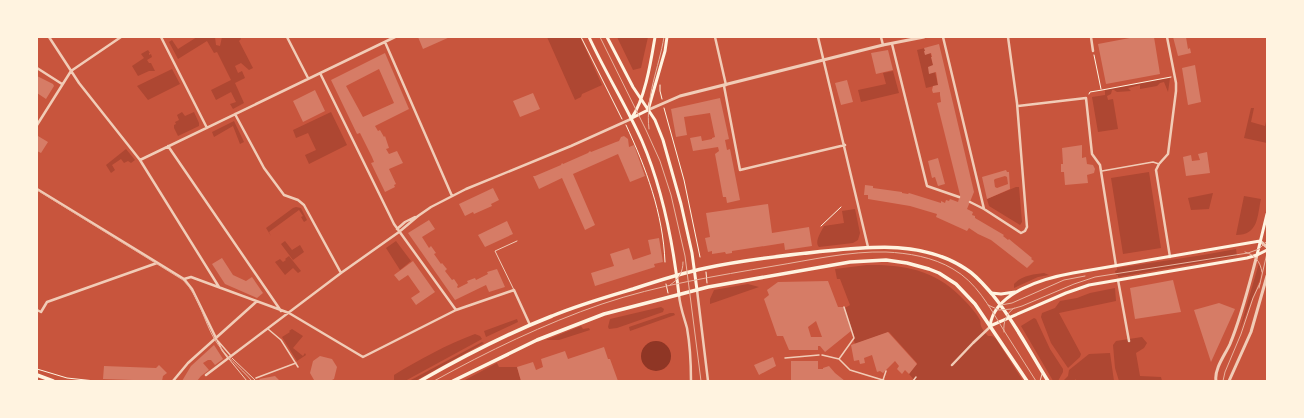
<svg xmlns="http://www.w3.org/2000/svg" width="1304" height="418" font-family="Figtree,sans-serif">
  <rect width="100%" height="100%" fill="#c8553d"/>
  <path fill="#ae4732" d="M197 37H215L216 45 220 46 222 37H240L241 39 239 41 253 68 249 70 241 63 235 66 238 73 242 71 245 78 235 83 244 103 233 109 230 104 236 102 231 92 216 100 211 90 231 80 217 52 214 53 207 41 178 59 169 42 172 40 178 49Z
    M547 37H580L602 85 582 94 581 97 575 100Z
    M617 37H648L641 68 633 70Z
    M929 47 938 85 926 88 917 50Z
    M148 50 150 53H149V55L151 54 152 57 147 60 149 63H151L155 71H149L138 76 132 66 144 58 141 54Z
    M172 69 180 84 148 100 137 86Z
    M893 71 899 93 861 102 858 90 886 84 883 73Z
    M1170 78 1168 92 1164 82 1160 83 1157 86 1140 89V85L1128 88 1131 91 1117 92 1114 90H1112L1111 94 1107 96 1108 100 1113 99 1118 129 1098 132 1092 97 1105 95V90Z
    M1251 108H1254L1251 122 1265 126 1267 117V143L1244 138Z
    M182 112 185 116 194 112 199 123V126L178 136 174 128V125L176 124 175 122 179 120 177 115Z
    M331 112 347 145 309 164 305 155 316 150 308 133 296 138 293 130Z
    M234 121 244 142 240 144 233 126 214 137 212 132Z
    M126 149 135 160 131 163 128 161 124 163 121 159 112 165 115 170 111 173 106 165Z
    M1149 172 1161 248 1123 254 1111 178Z
    M1016 187H1019L1022 222 1020 225 989 206 987 199Z
    M1213 193 1209 209 1191 210 1188 198Z
    M1244 196 1261 199C1257 216 1259 235 1236 235Z
    M296 207 301 208 307 220 304 222 301 217 303 216 299 210 269 232 271 236 266 228 293 208Z
    M855 209 860 233 858 240 853 243 819 247C814 242 821 232 824 226L844 223 842 211Z
    M285 241 292 250 300 245 304 252 293 260 281 244Z
    M396 241 411 261 400 270 386 248Z
    M1236 249 1237 256 1118 277V275H1116L1115 271 1117 270V268L1203 255Z
    M289 256 301 271 298 273 293 268 285 275 275 262 280 259 283 262 286 260 285 259Z
    M1259 263 1261 270 1260 279 1239 332Z
    M867 265C906 264 938 271 965 301 970 306 977 314 980 320 981 322 980 324 981 326 982 329 986 334 988 336H992L996 339 1023 381H915L909 374 917 363 889 332 855 344 845 308 850 305 840 279H837L835 269Z
    M1044 273 1049 275 1038 277 1014 288V284C1021 276 1034 274 1044 273Z
    M748 284 759 287 710 304V299L714 290Z
    M1115 288 1116 301 1059 313 1081 354 1080 357 1068 368 1051 343 1041 317 1042 313 1055 308 1060 301 1077 298 1090 293Z
    M661 307 664 309 663 312 617 328 609 329 608 327 610 319Z
    M670 313H674L675 315 630 331 629 327Z
    M1034 318 1036 319 1050 349 1063 369V372L1058 381H1053L1052 379 1021 326Z
    M517 319 518 322 486 337 484 331Z
    M581 326 583 329 589 328 590 330 559 340H546Z
    M292 329 303 336 293 348 303 356 305 353 306 355 297 361 282 337 290 332 289 331Z
    M475 334 480 336 482 339 405 381H394V375C420 359 446 345 475 334Z
    M1142 337 1147 343 1144 348 1136 353 1140 376 1161 377 1162 381H1119L1115 368 1113 345 1116 341Z
    M482 342 484 343 415 381H409Z
    M1110 353 1114 381H1077L1075 379V381H1063L1068 376 1069 370 1089 354Z
    M497 363 499 367H517L521 381H463Z"/>
  <path fill="#8f3625" d="M641 356a15 15 0 1 1 30 0a15 15 0 1 1-30 0Z"/>
  <path fill="#d67c66" fill-rule="evenodd" d="M418 37H450L423 49Z
    M1135 37H1154L1160 74 1106 84 1098 44Z
    M1173 37H1186L1188 49 1190 48 1191 53 1178 56Z
    M939 44 974 192 967 209 973 212 972 215 975 216V218L1004 235 1003 236 1008 240 1009 239 1032 258 1031 259 1034 261 1027 268 991 240 978 234 969 228 967 231 936 217 937 214 910 206 868 199V195H864L865 185 873 186V188L902 192V193L908 194 909 193 941 203V201L945 203 946 200 949 201 950 199 958 202 960 195 937 103 941 102 940 95V92L933 93 932 90 933 86 938 85 936 72 929 74 928 67 933 65 931 57H932L931 53 925 55 924 51H925L924 48Z
    M888 50 893 70 876 74 871 53Z
    M385 53 409 109 375 126 378 131 380 130 384 137 385 136 389 148 386 149 389 154 397 151 403 163 389 169 396 184 394 185 395 187 385 192 371 163 374 162 372 157 360 133 357 134 331 80ZM379 69 394 103 363 117 346 86Z
    M1195 65 1201 102 1188 105 1182 68Z
    M37 76 53 84 54 86 46 99 37 93Z
    M847 80 853 102 841 105 835 83Z
    M315 90 325 111 303 122 293 101Z
    M533 93 540 109 520 117 513 101Z
    M720 98 729 139 725 140 727 150 730 149 740 200 727 203 726 197H723L715 154 719 151 718 147 693 151 690 138 701 136 702 141 712 139V138L715 137 710 113 684 117 687 135 676 137 671 109Z
    M38 136 48 142 41 153 37 151Z
    M624 136 628 139 629 147 634 145 645 176 630 182 618 154 573 174 595 225 585 230 562 178 539 189 533 176H535L561 165 562 163 563 164 588 153 590 151 591 152 616 142 619 141 621 137Z
    M1082 145V158L1086 157 1087 164 1093 165 1095 169 1094 173 1087 175 1088 183 1065 185 1064 172H1061V164H1063L1062 148Z
    M1207 152 1210 173 1186 176 1183 157 1191 155 1192 161 1200 160 1198 154Z
    M938 158 945 184 938 186 935 177 932 178 928 161Z
    M1006 170 1007 172H1009L1010 189 987 199 982 177ZM1005 176 1007 177 1008 184 997 188 995 187 994 180 995 179Z
    M493 188 499 200 491 204 492 206 474 214 473 212 465 216 459 204Z
    M768 204 772 233 809 227 812 246 785 250 784 243 732 251V253L726 254 725 252 712 254V251L708 252 705 238 710 237 706 213Z
    M429 220 435 229 422 237 429 248 431 246 436 253 434 254 441 264 442 263 446 268 447 269 445 271 452 280 454 279 458 285 457 287 458 288 468 283 467 281 475 278 476 280 488 274 487 272 497 269 505 287 489 292 486 285 455 300 408 233Z
    M507 221 513 234 485 247 478 235Z
    M659 238 663 262 654 264 655 267 595 286 591 273 614 266 610 254 629 248 633 260 651 254 648 240Z
    M222 258 233 275 246 281 252 277 263 293 257 298 225 284 212 264Z
    M413 261 435 292 416 305 411 298 420 292 408 275 399 281 394 275Z
    M1173 280 1181 312 1135 319 1130 288Z
    M828 281 838 307H844L851 331 825 352 820 346H818V350H789L783 336H777L764 299 769 295 767 290 778 282ZM816 321 822 337H811L808 327Z
    M1219 303 1235 309 1211 362 1194 310Z
    M888 332 917 364 909 374 905 370 902 374 897 369 899 366 895 361 883 373 880 371 877 372 872 355 864 358 865 363 860 364 859 360 854 361 851 345Z
    M214 345 223 359 215 365 211 360H208L203 363 209 370 201 376 197 381H182L191 366Z
    M604 347 608 359H610L618 381H521L517 367 533 362 536 370 543 367 541 359 565 351 568 359Z
    M320 356 332 359 337 367 334 379 332 380 333 381 314 380 310 373 313 361Z
    M773 357 776 366 759 375 754 365Z
    M791 361H818V369H823V368L829 366 835 373 845 381 791 380Z
    M159 365 167 373 163 376 162 381 103 379 104 366 156 368Z
    M275 376 280 381H261L259 379Z"/>
  <g fill="none" stroke-linecap="round" stroke-linejoin="round">
    <path stroke="#fff3e0" stroke-width="1" d="M581 37 622 119
      M1094 55 1101 89
      M660 85V91L662 99
      M1089 94 1090 92 1102 90 1171 77
      M664 108 684 180 700 257
      M626 125C646 168 663 213 665 262
      M821 226 841 207
      M706 272 707 283
      M666 284 668 293
      M37 369 67 378 95 381"/>
    <path stroke="#f1ccb7" stroke-width="1" d="M514 290 495 251 517 241
      M232 358 256 381
      M229 359 247 381
      M1040 381 1042 374"/>
    <path stroke="#f1ccb7" stroke-width="1.5" d="M1102 171 1153 162 1159 164
      M268 329 281 340 298 367
      M216 338 222 350 228 358
      M218 341 231 356
      M822 355 839 359 850 370 886 381
      M785 358 819 355
      M839 359 854 338 844 307
      M256 378 296 363
      M883 380 886 371
      M913 381 916 377"/>
    <path stroke="#f1ccb7" stroke-width="2.5" d="M49 37 79 83 140 160 219 287
      M161 37 207 128
      M287 37 308 78
      M715 37 726 85
      M818 37 868 247
      M881 37 883 45
      M943 37 984 209
      M1091 37 1093 51
      M1167 37 1176 83V91L1168 154 1159 164 1156 170 1170 257
      M385 42 452 196
      M892 44 927 186 959 197
      M37 68 62 84
      M320 73 394 224 456 310
      M724 86 740 170 845 145
      M1018 106 1086 98 1092 154 1100 165 1116 266
      M235 114 264 168 284 195 298 200 304 205 341 273
      M37 125 71 71 121 37
      M168 146 281 311
      M140 160 395 37
      M37 189 184 279 192 289 216 338
      M970 202 984 209 1021 233 1025 231 1027 227 1017 103 1008 37
      M397 229 405 222 415 217
      M184 279 191 277 289 313 363 357 456 310 514 290 530 325
      M1118 280 1129 341
      M697 290 708 381
      M679 295C680 307 684 317 687 328 690 345 691 364 691 381
      M37 310 41 312 47 302 157 263
      M952 365 973 343 990 327
      M206 375 341 273 399 232 418 216 431 207 466 189 571 146 631 119
      M173 381 188 363 256 302"/>
    <path stroke="#f1ccb7" stroke-width="3" d="M648 110 680 96 883 45 924 37
      M1260 241 1267 247
      M1216 381C1214 369 1225 355 1230 344 1242 315 1249 285 1257 255
      M1229 381 1251 332 1267 276"/>
    <path stroke="#fff3e0" stroke-width="3" d="M589 37C605 72 626 105 642 141 663 190 673 242 679 295
      M607 37 633 87 655 120 663 140 681 204 692 253 697 290
      M648 110 665 51 667 37
      M632 118 648 110
      M631 119C645 100 651 61 655 37
      M1257 255 1267 214
      M991 293 1001 294 1015 292
      M990 326C994 292 1045 278 1073 273L1260 241
      M990 326 1066 293 1089 285 1247 258 1257 255 1267 250"/>
    <path stroke="#fff3e0" stroke-width="3.5" d="M37 375 53 381
      M420 381C462 357 506 334 552 316 578 305 606 297 633 289 657 281 682 273 706 268 742 260 779 256 816 252 866 247 921 239 966 269 976 275 984 285 992 294 1015 322 1029 351 1048 381
      M453 381 537 340 604 314 708 287 850 262 886 260 907 263 929 269 939 273 956 284 975 304 1027 381"/>
    <path stroke="#e9b49f" stroke-width="1" d="M600 37 646 130 660 161 671 195 685 256 701 381
      M649 129C645 97 659 68 664 37
      M37 190 183 280C199 295 204 322 215 340 225 356 240 367 252 381
      M1245 252C1255 255 1260 261 1262 272
      M670 285C679 279 683 272 683 262
      M1259 288 1267 253
      M988 305 999 310 1012 309 1022 306 1074 284 1095 277 1248 253 1259 249 1267 241
      M1001 305 1012 303 1064 280 1085 276
      M1004 332C1003 322 1006 314 1014 308
      M434 381C488 351 544 324 602 304 658 285 716 276 774 266 811 260 849 251 886 252 908 253 933 257 953 269 976 282 989 306 1003 329 1014 346 1025 364 1036 381
      M1223 381 1225 372 1241 334 1253 298 1260 283"/>
  </g>
  <rect width="1304" height="418" fill="none" stroke="#fff3e0" stroke-width="76"/>
</svg>
